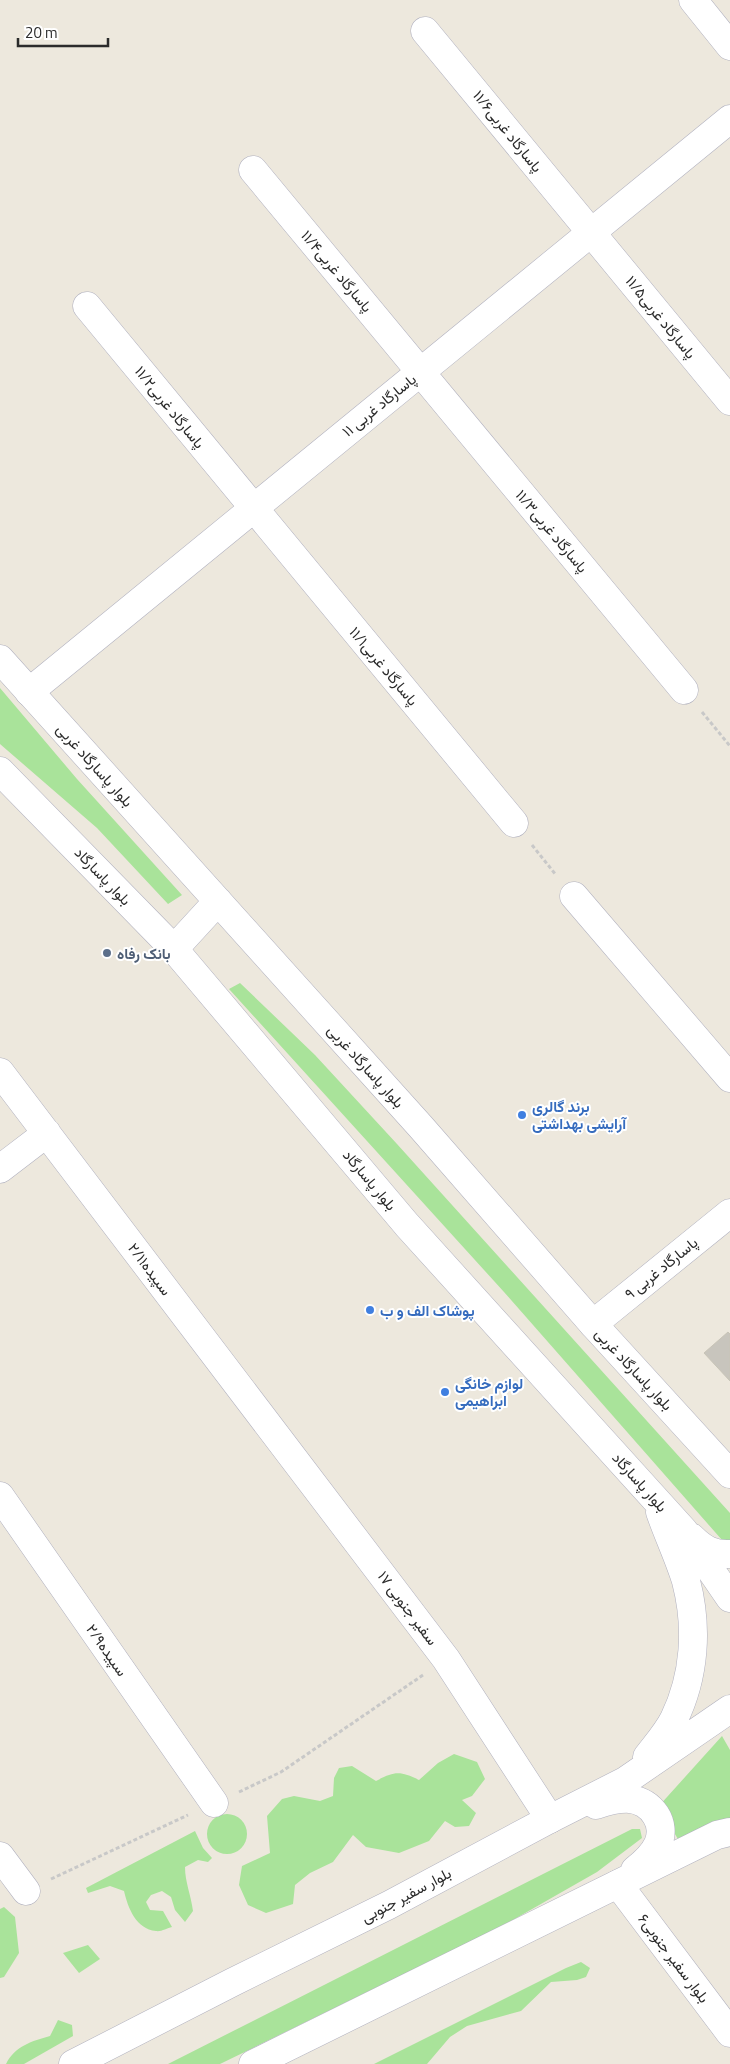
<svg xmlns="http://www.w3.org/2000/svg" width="730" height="2064" font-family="'Titillium Web',Vazirmatn,sans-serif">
  <rect width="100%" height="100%" fill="#ede8dd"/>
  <path fill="#a9e39a" d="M0 688 77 779 182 895 168 904 97 828 0 744Z
    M240 983 315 1055 397 1144 730 1513V1542L722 1540 504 1292 229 989Z
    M722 1736 730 1750V1821L678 1839 658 1807Z
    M454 1754 477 1762 485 1779 472 1796 462 1800 476 1813 469 1826 455 1827 445 1821 429 1841 399 1853 366 1847 353 1835 333 1862 310 1873 295 1885 293 1904 266 1913 248 1905 239 1885 242 1866 270 1853 267 1816 282 1799 294 1796 320 1801 333 1796 334 1778 339 1768 352 1766 376 1781C395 1771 400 1771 419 1780L438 1763Z
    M207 1834a20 20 0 1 1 40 0a20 20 0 1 1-40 0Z
    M632 1829H640L642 1838 597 1872 504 1925 220 2064H168Z
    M195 1831 203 1848 212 1858 208 1862 198 1860 185 1867C185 1882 191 1895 193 1911L185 1922 175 1910 171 1897 162 1891 151 1895 146 1902 150 1910 163 1911 172 1927C167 1928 161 1932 156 1931 136 1929 128 1908 124 1891L110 1886 88 1893 86 1888Z
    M4 1907 15 1917 19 1953 4 1977 0 1978V1909Z
    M88 1945 100 1959 79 1973 63 1953Z
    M581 1962 590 1968 586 1977 577 1980 551 1982 521 2011 467 2026 450 2037 427 2064H374L566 1968Z
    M58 2020 72 2025 73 2036 24 2064H6C15 2046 32 2041 50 2036Z"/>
  <path fill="#c8c5bd" stroke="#c8c4b7" d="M728 1332 730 1334V1381L704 1353Z"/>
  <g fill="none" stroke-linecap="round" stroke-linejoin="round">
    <g stroke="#b1b1bf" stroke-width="29">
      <path id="minor" d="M425 31 730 401
        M253 170 684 690
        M87 306 514 823
        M29 692 730 119
        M574 896 730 1078
        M0 1072 446 1659 550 1819
        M0 1169 47 1133
        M593 1324 730 1213
        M0 1496 214 1803
        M0 1856 26 1891
        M618 1884 730 2033"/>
    </g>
    <g stroke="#b1b1bf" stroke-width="29">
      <path id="tertiary" d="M693 0 730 46"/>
    </g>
    <g stroke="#b1b1bf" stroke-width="29">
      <path id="secondary" d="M0 659 421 1127 593 1324 730 1474
        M0 771 174 949 407 1225 684 1531 730 1598
        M174 949 218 901
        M691 1537C703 1549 713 1555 730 1554
        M647 1757C656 1745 667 1733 674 1719 695 1676 698 1627 686 1581 679 1558 668 1535 660 1512
        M596 1805C608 1801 618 1798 630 1799 652 1802 667 1823 658 1844 653 1855 644 1863 635 1870
        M73 2064 233 1982 389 1905 550 1819 625 1781 730 1709
        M253 2064 717 1835 730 1832"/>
    </g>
    <path stroke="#c8c8c8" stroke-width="3" stroke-dasharray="4 2.5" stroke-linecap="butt" d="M702 712 730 746
      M532 845 556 875
      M239 1792 281 1772 423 1675
      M51 1879 188 1815"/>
    <use href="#minor" stroke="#fff" stroke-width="28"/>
    <use href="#tertiary" stroke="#fff" stroke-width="28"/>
    <use href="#secondary" stroke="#fff" stroke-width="28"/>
  </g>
  <circle fill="#5c6f8a" stroke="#fff" stroke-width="2" cx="107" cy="953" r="5"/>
  <g fill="#3f7fe0" stroke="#fff" stroke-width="2">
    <circle cx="522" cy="1115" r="5"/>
    <circle cx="370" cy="1310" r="5"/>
    <circle cx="445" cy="1392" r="5"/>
  </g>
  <g text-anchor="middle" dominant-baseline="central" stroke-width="4" stroke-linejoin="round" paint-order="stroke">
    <g font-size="15" fill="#2b2b2b" stroke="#fff">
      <text transform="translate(508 131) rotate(51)">پاسارگاد غربی۱۱/۶</text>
      <text transform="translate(337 271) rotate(50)">پاسارگاد غربی۱۱/۴</text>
      <text transform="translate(661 317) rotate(51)">پاسارگاد غربی۱۱/۵</text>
      <text transform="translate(379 405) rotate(-39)">پاسارگاد غربی ۱۱</text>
      <text transform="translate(170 407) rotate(51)">پاسارگاد غربی۱۱/۲</text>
      <text transform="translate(552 531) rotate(50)">پاسارگاد غربی۱۱/۳</text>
      <text transform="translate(384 666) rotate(50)">پاسارگاد غربی۱۱/۱</text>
      <text transform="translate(95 765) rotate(48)">بلوار پاسارگاد غربی</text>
      <text transform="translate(103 876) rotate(46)">بلوار پاسارگاد</text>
      <text transform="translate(366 1066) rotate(48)">بلوار پاسارگاد غربی</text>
      <text transform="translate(370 1180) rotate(50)">بلوار پاسارگاد</text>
      <text transform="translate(661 1268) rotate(-39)">پاسارگاد غربی ۹</text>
      <text transform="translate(150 1269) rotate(53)">سپیده۲/۱۱</text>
      <text transform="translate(634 1369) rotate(47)">بلوار پاسارگاد غربی</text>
      <text transform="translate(640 1482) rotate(48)">بلوار پاسارگاد</text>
      <text transform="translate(408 1608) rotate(53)">سفیر جنوبی ۱۷</text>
      <text transform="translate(107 1650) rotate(55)">سپیده۲/۹</text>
      <text transform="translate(406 1895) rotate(-28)">بلوار سفیر جنوبی</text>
      <text transform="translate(674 1958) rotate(53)">بلوار سفیر جنوبی۶</text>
    </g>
    <g font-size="15" font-weight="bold" fill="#4e5e75" stroke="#fff" text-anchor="start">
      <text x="117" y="953">بانک رفاه</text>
    </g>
    <g font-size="15" font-weight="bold" fill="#366cbe" stroke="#fff" text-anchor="start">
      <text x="532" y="1106">برند گالری<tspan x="532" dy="17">آرایشی بهداشتی</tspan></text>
      <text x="380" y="1310">پوشاک الف و ب</text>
      <text x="455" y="1383">لوازم خانگی<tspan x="455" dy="17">ابراهیمی</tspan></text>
    </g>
  </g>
  <path d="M18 38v8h90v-8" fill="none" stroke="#2b2b2b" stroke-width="2.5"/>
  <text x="25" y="38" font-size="15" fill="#2b2b2b" stroke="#ffffff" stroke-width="4" paint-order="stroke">20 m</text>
</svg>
